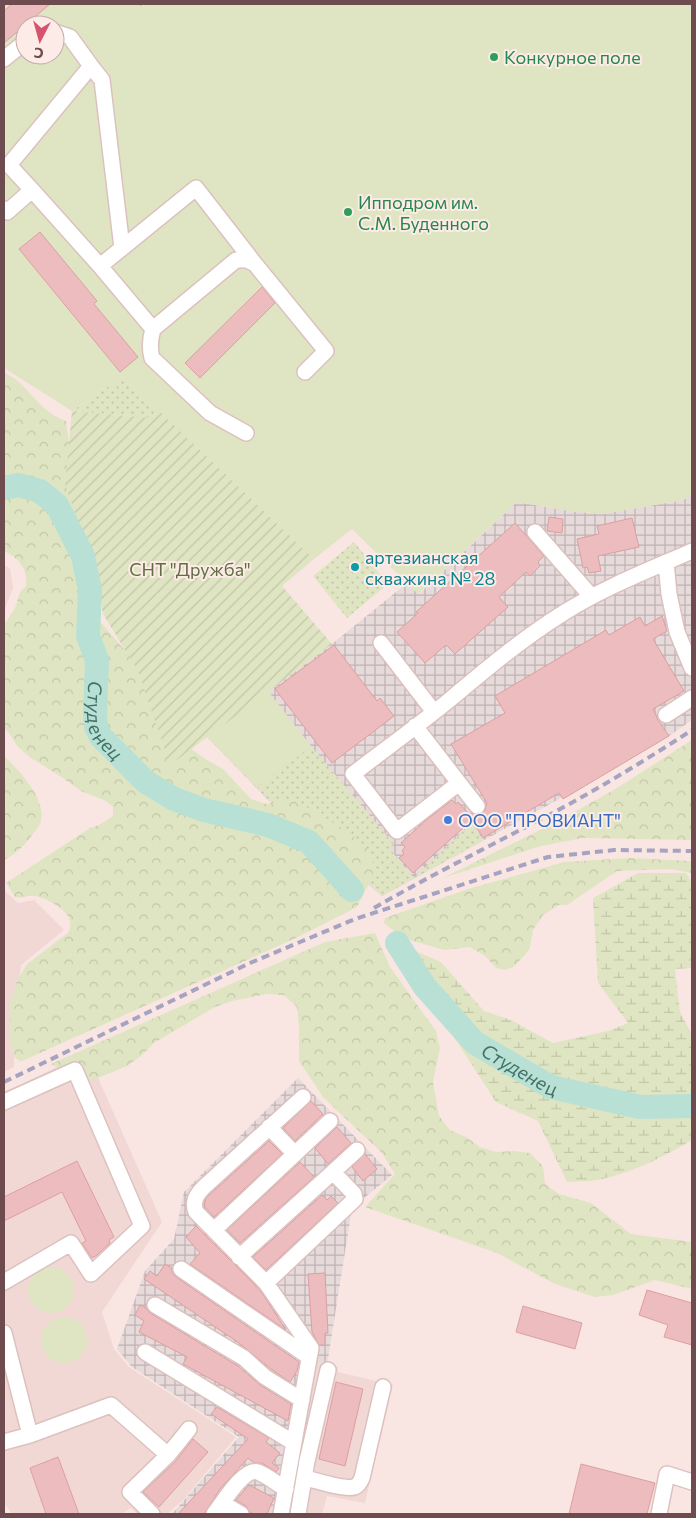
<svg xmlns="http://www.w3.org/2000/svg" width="696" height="1518" font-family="Commissioner,sans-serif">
  <defs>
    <pattern id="industrial-grid" width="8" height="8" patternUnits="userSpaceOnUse" patternTransform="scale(1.25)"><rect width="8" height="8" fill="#e7dada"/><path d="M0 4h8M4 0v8" fill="none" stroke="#bfb3b3"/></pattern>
    <pattern id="grass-dots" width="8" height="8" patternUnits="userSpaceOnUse" patternTransform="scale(1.25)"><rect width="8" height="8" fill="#dfe5c2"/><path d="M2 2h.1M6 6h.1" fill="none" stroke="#c2c6a8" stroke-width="1.8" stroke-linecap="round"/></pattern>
    <pattern id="forest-crowns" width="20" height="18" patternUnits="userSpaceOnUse" patternTransform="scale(1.25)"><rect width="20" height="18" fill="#dfe5c2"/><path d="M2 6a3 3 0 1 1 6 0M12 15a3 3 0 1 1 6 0" fill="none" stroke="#c2c6a8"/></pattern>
    <pattern id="wetland-marsh" width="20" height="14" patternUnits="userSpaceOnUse" patternTransform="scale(1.25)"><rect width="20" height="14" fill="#dfe5c2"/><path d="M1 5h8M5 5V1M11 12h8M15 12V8" fill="none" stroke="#c2c6a8"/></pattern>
    <pattern id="garden-furrows" width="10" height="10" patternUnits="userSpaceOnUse" patternTransform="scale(1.25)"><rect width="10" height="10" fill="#dfe5c2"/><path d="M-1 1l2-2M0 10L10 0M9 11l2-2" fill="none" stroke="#c2c6a8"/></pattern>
  </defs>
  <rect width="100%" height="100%" fill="#f9e6e2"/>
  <path fill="#f2d8d4" d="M4 565 10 568 13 588 4 611Z
    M4 890 18 903 34 900 64 930 21 965 15 1013 14 1067 4 1072Z
    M87 1053 162 1222 102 1312 114 1349 129 1367 236 1437 184 1499 167 1514H137L131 1508 121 1514H12L4 1503V1092Z
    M316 1362 338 1367V1372L393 1385 365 1503 327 1496 322 1514H292Z"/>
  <path fill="url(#industrial-grid)" d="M692 495V720L672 734 563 797 382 896 268 800 207 737 332 644 407 583 419 594 517 502 570 511 602 514 683 500Z
    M298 1078 392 1175 352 1208 327 1365 316 1363 292 1514H172L239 1437 132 1367 117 1349 145 1271 174 1239 184 1192Z"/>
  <path fill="url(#grass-dots)" d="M122 377 159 411 151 418 72 411Z
    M354 542 388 584 347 618 313 576Z
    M311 746 394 844 389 848 414 878 472 823 483 841 382 896 268 800 257 788Z"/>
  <path fill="url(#forest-crowns)" d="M4 372C10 376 18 380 23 386 37 400 46 414 66 421L78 509 79 535 98 619 123 648 132 651 174 737 207 760 223 769 251 799 267 804 285 800H294L347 831 368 850 374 866V874L357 907 296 938 20 1062 14 1056 10 1039V1002L18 979 27 964 69 932C70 926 71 922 68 916 62 907 45 897 34 896 26 895 25 899 15 897L6 883 90 828 99 825 113 816V807L106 801 81 791 60 776 31 758 18 747 8 732 4 729V625L15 608 20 592 26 586C28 569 19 558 4 551Z
    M692 740V840L583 838 541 846 443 878 560 820 617 788Z
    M4 756C19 770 46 798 41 821 39 828 34 832 30 838 23 847 14 855 4 860Z
    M630 858 692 861V873L670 869 617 871 567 905H559L543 915 533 930 530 947 525 955 513 967 505 970 496 968 485 956 470 947 444 950 403 938 384 923 385 918 468 889 564 862Z
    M375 933 390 967 436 1031 440 1048 433 1082 439 1116 450 1130 466 1137 480 1147 496 1152 514 1151 530 1153 543 1166 545 1184 559 1194 591 1203 631 1234 692 1242V1289L655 1280 613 1295 595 1297 555 1284 497 1253 365 1207 395 1174 382 1153 323 1097 299 1061V1026L297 1007 284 995 267 994 232 1001 215 1007 154 1043 141 1056 127 1066 93 1080 75 1079 51 1064 325 942Z"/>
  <path fill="url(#wetland-marsh)" d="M638 873H686L692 882V968L675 969 680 1012 692 1035V1140C665 1156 634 1172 602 1179 591 1182 579 1181 567 1182L538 1121 496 1102 452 1034 409 984 397 943 441 962 484 1011 511 1020 553 1043 608 1031 628 1023 598 983 593 898Z"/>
  <path fill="#dfe5c2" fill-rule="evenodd" d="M4 4H692V495L683 500 602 514 570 511 517 502 418 594 352 529 314 559 122 377 72 411 4 368ZM25 25H55V55H25Z
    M268 691 311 746 257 788 207 737Z
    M28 1290a23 23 0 1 1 46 0a23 23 0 1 1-46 0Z
    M41 1340a23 23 0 1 1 46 0a23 23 0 1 1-46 0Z"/>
  <path fill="url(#garden-furrows)" d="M72 411 151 418 159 411 314 559 282 586 332 644 170 765 138 671 103 614 96 572 65 484Z"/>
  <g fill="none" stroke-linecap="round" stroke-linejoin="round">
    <g stroke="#b9e0d5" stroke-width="24">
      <path id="s1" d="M4 488 19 485 40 491 57 505 83 556 90 590 88 636 97 660 95 715 96 727 101 737 146 782 174 799 204 810 268 825 309 842 352 890"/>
      <path id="s2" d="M397 943 425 987 475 1043 551 1087 640 1107 692 1106"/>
    </g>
  </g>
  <path fill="#ecbcbe" stroke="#dd9fa1" d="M12 4H50L4 43V11Z
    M40 232 97 301 94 304 138 357 120 372 19 249Z
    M262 287 275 303 200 378 185 363Z
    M549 517 563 519 562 533 547 531Z
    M632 518 639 547 598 556 601 571 589 573 587 567 583 568 577 539 599 534 597 526Z
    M515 523 544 556 538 562 540 566 530 576 526 572 499 597 508 607 455 654 446 645 425 663 397 632 418 613 416 612Z
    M662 616 667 631 653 639 684 691 653 709 658 720 669 736 563 799 559 793 483 838 472 820 413 873 399 858 404 854 402 851 405 847 401 843 425 821 452 800 456 804 458 802 469 814 471 813 479 815 485 810 487 803 451 744 505 713 495 696 606 630 609 635 640 617 645 626Z
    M334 645 377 701 380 698 394 716 332 763 275 689Z
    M311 1101 323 1114 295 1141 283 1128Z
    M337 1127 351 1143 328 1164 315 1148Z
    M269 1141 282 1154 214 1217 204 1206 206 1198Z
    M365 1154 377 1169 363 1181 352 1167Z
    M77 1161 114 1237 109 1240 110 1243 97 1255 92 1258 82 1243 86 1241 62 1192 4 1221V1197Z
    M300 1162 314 1177 240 1243 227 1230Z
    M322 1195 327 1200 331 1196 338 1203 266 1270 253 1257Z
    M196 1226 253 1283 262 1293 286 1330 190 1264 200 1253 186 1237Z
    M165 1264 172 1268V1273L176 1277 299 1362 297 1371 290 1382 271 1369 239 1343 144 1279 150 1271 157 1276Z
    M325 1273 328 1333H325V1345H319L312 1332 308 1274Z
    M647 1290 692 1303V1345L664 1337 668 1325 639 1315Z
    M140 1305 146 1308 150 1313 238 1366 260 1385 291 1404 288 1421 183 1364 187 1357 139 1332 144 1321 135 1315Z
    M523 1306 582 1323 575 1349 516 1332Z
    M336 1382 363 1389 345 1466 319 1459Z
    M217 1407 269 1438 266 1442 280 1453 272 1463 279 1468 276 1472 262 1463H254L248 1458 220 1489 204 1514H178L248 1439 211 1414Z
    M193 1439 208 1452 159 1507 143 1492 175 1462Z
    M58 1457 79 1514H46L30 1468Z
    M581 1464 655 1483 647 1514H569Z
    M249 1485 274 1498 267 1514H254L250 1512 246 1506 236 1500Z"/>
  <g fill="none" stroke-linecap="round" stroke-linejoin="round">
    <g stroke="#dcc1bf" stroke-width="18">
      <path id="minor" d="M4 59 25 42
        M91 66 102 80 122 248
        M32 190 100 266 153 329 236 260H247L255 264 326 351 305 372
        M4 209 7 212 32 190 9 165 91 66 70 37 55 32
        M100 266 196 188 255 264
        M153 329C150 339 149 347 152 358L210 413 246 433
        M535 532 591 596
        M666 562 669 594 677 632 692 668
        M381 643 434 712
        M666 715 692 698
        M415 726 459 783 397 831 353 774C384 750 416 727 447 702 485 670 523 638 565 612 605 587 649 570 692 551
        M459 783 477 806
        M4 1102 75 1070 142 1226 91 1274 71 1243 4 1282
        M269 1127 295 1154
        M333 1172 357 1150
        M214 1230 330 1121
        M239 1257 333 1172 354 1194 355 1199 266 1283
        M181 1269 309 1357
        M155 1305 244 1358 265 1377 302 1400
        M4 1333 30 1435 111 1405 168 1455 189 1429
        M145 1352 294 1443
        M4 1442 30 1435
        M305 1478C316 1480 343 1490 354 1487 358 1486 360 1482 362 1478L383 1387
        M222 1503 241 1514
        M152 1514 130 1492 168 1455
        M214 1514C222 1504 244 1467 258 1472 268 1476 277 1484 286 1489
        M281 1514 311 1348 266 1283 196 1212C192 1202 196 1195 204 1187L303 1097
        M298 1514 307 1461 328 1370
        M659 1514 667 1474 692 1482"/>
    </g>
    <path stroke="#d0a0a2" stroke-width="2.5" stroke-dasharray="1 4" stroke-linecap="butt" d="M140 5 143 4"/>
    <use href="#minor" stroke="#fff" stroke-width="15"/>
    <path stroke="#a6a3c1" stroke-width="4" stroke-dasharray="8 5" stroke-linecap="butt" d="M374 908C431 875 490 846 549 815 598 789 646 760 692 730
      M4 1082 250 963 355 919 548 857 614 850 692 851"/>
  </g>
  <g fill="#2e9e5b" stroke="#fdebe7" stroke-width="2">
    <circle cx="494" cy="57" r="5"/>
    <circle cx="348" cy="212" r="5"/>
  </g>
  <circle fill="#0f9aa8" stroke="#fdebe7" stroke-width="2" cx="355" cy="567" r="5"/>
  <circle fill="#3f7fe0" stroke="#fdebe7" stroke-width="2" cx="448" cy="820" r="5"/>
  <g text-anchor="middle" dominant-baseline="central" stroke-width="4" stroke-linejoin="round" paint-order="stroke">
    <g font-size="18" fill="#27864d" stroke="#fdebe7" text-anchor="start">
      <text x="504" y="57">Конкурное поле</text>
      <text x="358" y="202">Ипподром им.<tspan x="358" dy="21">С.М. Буденного</tspan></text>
    </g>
    <g font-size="18" fill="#0d838f" stroke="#fdebe7" text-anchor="start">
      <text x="365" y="557">артезианская<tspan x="365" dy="21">скважина № 28</tspan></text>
    </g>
    <g font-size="18" fill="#616e42" stroke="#fdebe7">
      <text x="190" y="569">СНТ "Дружба"</text>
    </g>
    <g font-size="18" fill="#366cbe" stroke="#fdebe7" text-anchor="start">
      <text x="458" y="820">ООО "ПРОВИАНТ"</text>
    </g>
    <g font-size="19" font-style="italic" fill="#417266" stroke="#fdebe7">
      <text stroke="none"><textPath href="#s1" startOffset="286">Студенец</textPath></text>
      <text stroke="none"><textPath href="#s2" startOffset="179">Студенец</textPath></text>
    </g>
  </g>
  <rect width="696" height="1518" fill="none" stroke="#6e4b4e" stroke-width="10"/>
  <g transform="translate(40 40) rotate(186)"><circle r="24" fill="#fdebe7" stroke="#c4abaa"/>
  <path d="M0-4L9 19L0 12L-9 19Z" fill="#d7536d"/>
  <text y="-8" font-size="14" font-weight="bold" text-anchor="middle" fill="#6e4b4e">С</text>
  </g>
</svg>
